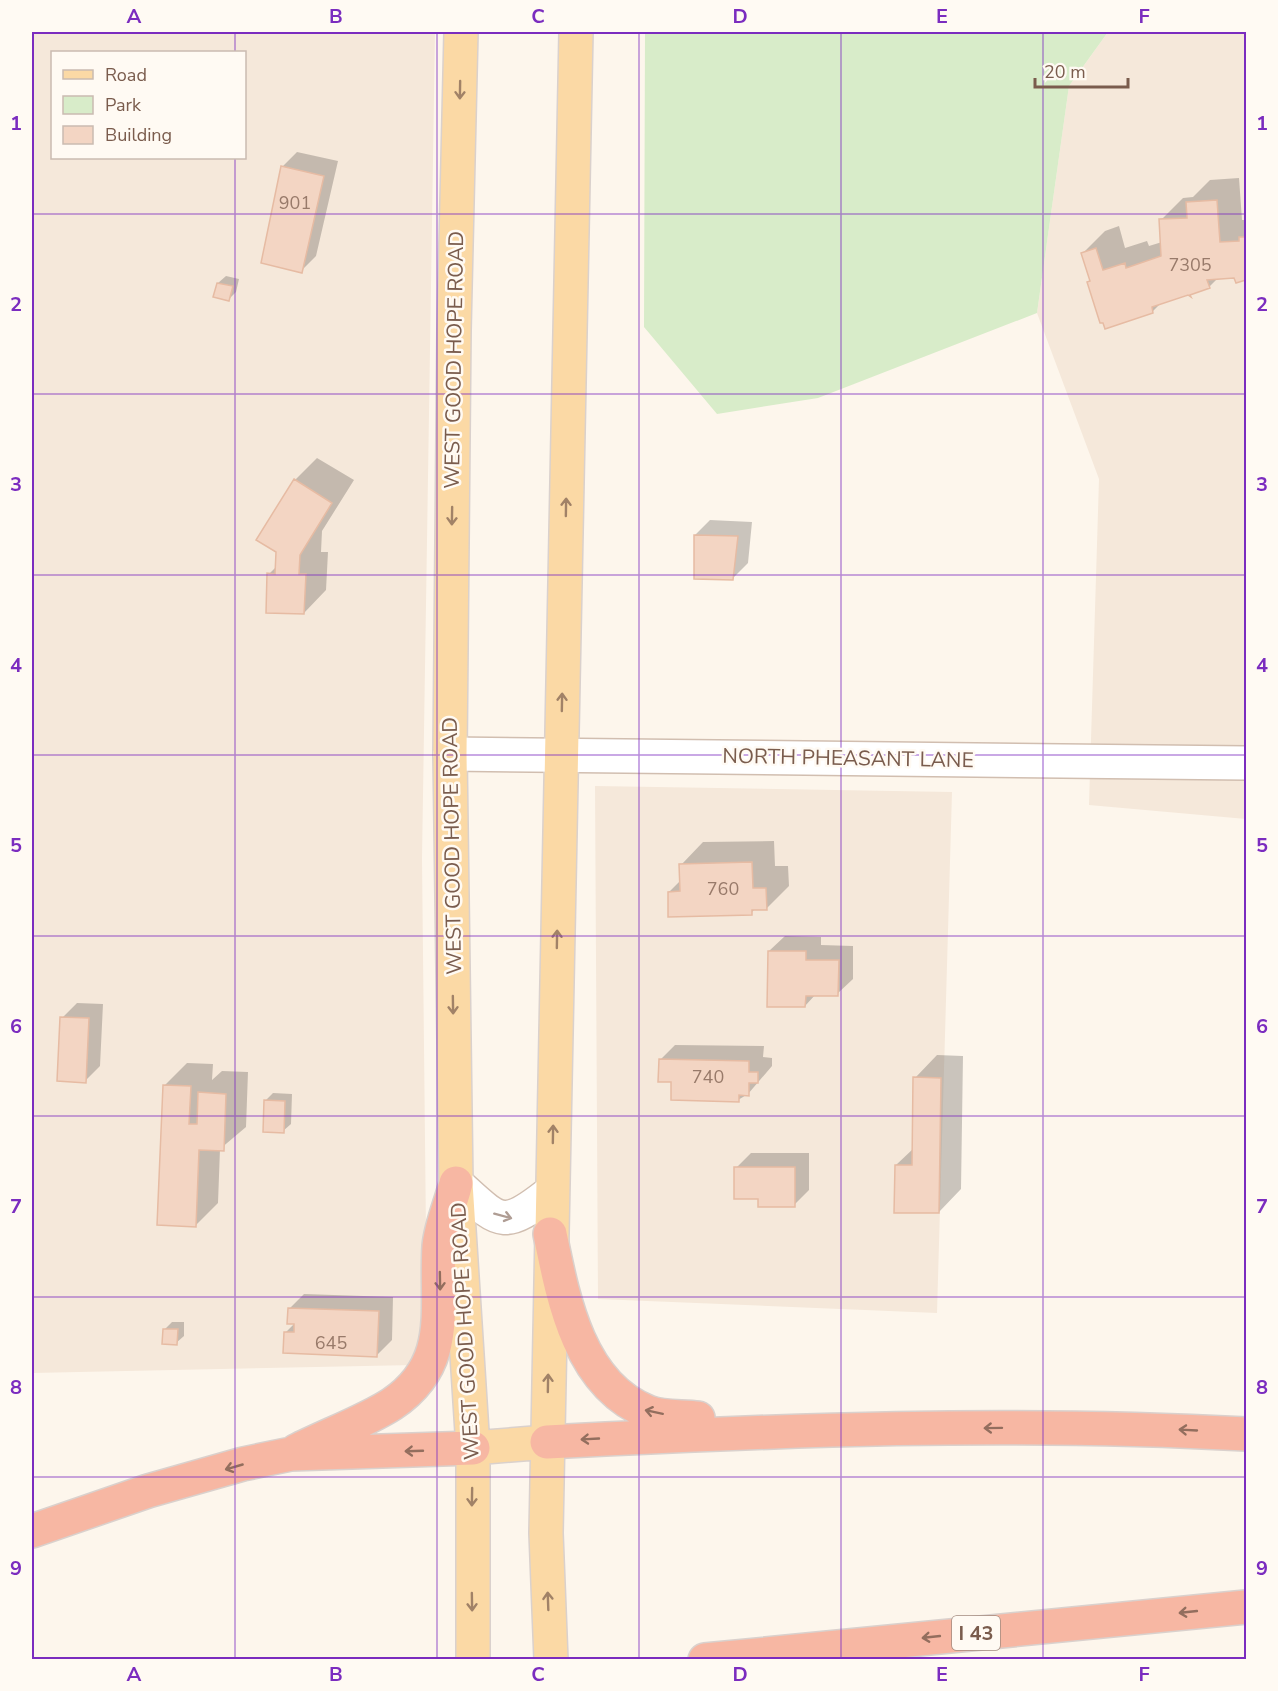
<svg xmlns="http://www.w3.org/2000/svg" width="1278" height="1691" font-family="'Nunito Sans',sans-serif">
  <rect width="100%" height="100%" fill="#fdf6ec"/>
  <path fill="#f5e8da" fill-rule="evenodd" d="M32 32H435L422 859 427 1327 414 1365 32 1373ZM52 52H244V158H52Z
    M1108 32H1246V819L1089 805 1099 479 1037 313 1069 86Z
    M595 786 952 792 937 1313 598 1299Z"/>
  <path fill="#d8ecc9" d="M645 32H1108L1069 86 1037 313 818 398 717 414 644 327Z"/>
  <path fill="#0003" d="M297 152 338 161 316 256 301 271 268 230 282 167Z
    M1239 178 1242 220H1246V278L1237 281 1235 276 1218 278 1209 287 1162 302 1153 311 1092 280 1083 253 1105 231 1119 226 1125 248 1147 241 1149 246 1162 242 1161 220 1183 198 1193 197 1210 180Z
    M226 276 239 279 236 292 229 299 218 283Z
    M317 458 354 480 322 531 321 552H328L326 590 304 613 269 574 277 566 295 480Z
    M710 520 752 522 748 563 733 578 695 535Z
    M774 841 775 866H788L789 886 766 909H755L751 913 669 892 681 880V865L703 842Z
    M785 936 821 937V945L853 946V979L837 994H816L805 1006 769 951Z
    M77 1003 103 1004 100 1066 85 1081 62 1018Z
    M675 1045 764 1046 763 1057 772 1058V1066L748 1094 738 1100 673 1081 660 1060Z
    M937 1055 963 1056 961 1189 939 1212 896 1165 914 1148 915 1078Z
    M187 1063 213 1064 212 1080 222 1071 248 1072 246 1127 220 1149 218 1203 196 1225 164 1086Z
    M273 1093 292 1094 291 1124 283 1131 266 1100Z
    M751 1153H809V1190L794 1205 759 1197 736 1168Z
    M304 1294 393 1297 392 1340 377 1355 286 1332 295 1323 289 1309Z
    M172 1322H184V1336L176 1343 165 1329Z"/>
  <path fill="#f3d5c3" stroke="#e6bba3" stroke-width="1.5" d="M281 166 324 176 302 273 261 263Z
    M1217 200 1220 242 1239 241V237H1246V280L1236 283 1234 278 1207 280 1210 288 1190 295 1191 297 1188 295 1152 307 1153 313 1105 329 1103 323H1100L1087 282 1090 281 1081 253 1096 248 1103 270 1125 263 1126 268 1161 256 1159 219 1187 218 1186 202Z
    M217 283 233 286 229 301 213 297Z
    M294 479 332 503 300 555 299 574H306L304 614 266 613 267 573 275 574 276 552 256 540Z
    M694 535 738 536 733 580 694 579Z
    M752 862 753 888H766L767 910H752V915L668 917V892L680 891 679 864Z
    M768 951H806V960H839L838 996H806L805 1007H767Z
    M60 1017 89 1018 86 1083 57 1081Z
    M659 1059 749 1061V1072H758V1083H749V1096L739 1095V1102L671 1100V1082H658Z
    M913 1077 941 1078 939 1213H894L895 1165H912Z
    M163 1085 191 1086 189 1124H197L198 1092 226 1094 224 1151 199 1150 196 1227 157 1225Z
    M264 1100 285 1101 284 1133 263 1132Z
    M734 1167H795V1207H758V1199H734Z
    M288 1308 379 1311 377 1357 283 1353 284 1332H294V1324H287Z
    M163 1329H178L177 1345 162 1344Z"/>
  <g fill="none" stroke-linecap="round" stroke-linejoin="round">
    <g stroke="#d1beb0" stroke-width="36">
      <path id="minor" d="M450 754 1246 763
        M456 1183C500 1223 502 1231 551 1192"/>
    </g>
    <g stroke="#dad1cd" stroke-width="36">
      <path id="major" d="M461 32 454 330 450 754 456 1183 473 1448V1660
        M473 1448 547 1442
        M551 1660 546 1533 576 32"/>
    </g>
    <g stroke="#dad1cd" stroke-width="36">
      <path id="highway" d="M550 1234C563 1299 579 1385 648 1412 662 1418 683 1416 698 1418
        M547 1442C780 1430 1013 1421 1246 1434
        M296 1451C325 1436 366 1421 392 1404 453 1363 435 1308 439 1246 441 1225 451 1203 456 1183
        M32 1531 148 1491 243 1464 291 1454 473 1448
        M705 1660 1246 1607"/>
    </g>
    <use href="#minor" stroke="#fff" stroke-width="33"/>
    <use href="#major" stroke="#fbd9a5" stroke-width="33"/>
    <use href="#highway" stroke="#f7b7a3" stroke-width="33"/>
  </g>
  <defs><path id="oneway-shaft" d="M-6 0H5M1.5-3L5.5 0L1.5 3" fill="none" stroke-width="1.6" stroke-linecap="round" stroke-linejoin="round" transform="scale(1.5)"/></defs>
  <g stroke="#a18267">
    <use href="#oneway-shaft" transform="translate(460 90) rotate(91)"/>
    <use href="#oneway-shaft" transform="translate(566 507) rotate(-89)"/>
    <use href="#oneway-shaft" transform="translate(452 516) rotate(91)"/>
    <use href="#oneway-shaft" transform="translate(562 702) rotate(-89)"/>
    <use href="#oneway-shaft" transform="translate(557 939) rotate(-89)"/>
    <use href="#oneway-shaft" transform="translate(453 1005) rotate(89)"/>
    <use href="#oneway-shaft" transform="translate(553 1134) rotate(-89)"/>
    <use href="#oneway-shaft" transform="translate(548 1383) rotate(-89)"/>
    <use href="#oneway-shaft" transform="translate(472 1497) rotate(91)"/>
    <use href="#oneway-shaft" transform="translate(548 1601) rotate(-92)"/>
    <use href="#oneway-shaft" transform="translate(472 1602) rotate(89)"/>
  </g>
  <use stroke="#af9d94" href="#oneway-shaft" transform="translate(503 1216) rotate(15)"/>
  <g stroke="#936e5e">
    <use href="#oneway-shaft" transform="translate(440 1281) rotate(89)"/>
    <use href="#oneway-shaft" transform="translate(654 1412) rotate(-168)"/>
    <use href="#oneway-shaft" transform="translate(993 1428) rotate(179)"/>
    <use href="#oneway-shaft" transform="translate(1188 1430) rotate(-177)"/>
    <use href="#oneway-shaft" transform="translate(590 1439) rotate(177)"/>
    <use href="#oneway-shaft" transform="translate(414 1451) rotate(178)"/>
    <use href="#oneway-shaft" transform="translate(234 1467) rotate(164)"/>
    <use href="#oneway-shaft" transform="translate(1188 1612) rotate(174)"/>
    <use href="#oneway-shaft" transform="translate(931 1637) rotate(174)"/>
  </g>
  <path fill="none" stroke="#7b2cbf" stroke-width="1.5" stroke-opacity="0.55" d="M235 32V52M437 32V1660M639 32V1660M841 32V1660M1043 32V1660M235 158V1660M32 214H1246M32 394H1246M32 575H1246M32 755H1246M32 936H1246M32 1116H1246M32 1297H1246M32 1477H1246"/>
  <g text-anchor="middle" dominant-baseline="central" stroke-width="5" stroke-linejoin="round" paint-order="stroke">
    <g font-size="18" fill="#987a6a">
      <text x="295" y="203">901</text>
      <text x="1190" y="265">7305</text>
      <text x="723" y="889">760</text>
      <text x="708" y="1077">740</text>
      <text x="331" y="1343">645</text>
    </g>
    <rect fill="#fffaf3" stroke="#a28b7f" stroke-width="1.5" x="952" y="1616" width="48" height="34" rx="4.5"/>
    <g font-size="20" font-weight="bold" fill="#7a5c4d">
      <text x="976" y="1633">I 43</text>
    </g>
    <g font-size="21" fill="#7a5c4d" stroke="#fffaf3">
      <text transform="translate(454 360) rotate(-89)">WEST GOOD HOPE ROAD</text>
      <text transform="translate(848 758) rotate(1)">NORTH PHEASANT LANE</text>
      <text transform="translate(452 846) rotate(-91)">WEST GOOD HOPE ROAD</text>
      <text transform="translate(465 1331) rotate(-93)">WEST GOOD HOPE ROAD</text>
    </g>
  </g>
  <rect width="1278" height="1691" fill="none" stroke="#fffaf3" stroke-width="66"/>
  <rect x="51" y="51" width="195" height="108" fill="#fffaf3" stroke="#cabbb1" stroke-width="1.5"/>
  <rect x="63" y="70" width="30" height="9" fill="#fbd9a5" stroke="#cabbb1" stroke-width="1.5"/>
  <text x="105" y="81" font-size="18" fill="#7a5c4d">Road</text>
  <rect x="63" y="96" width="30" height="18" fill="#d8ecc9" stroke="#cabbb1" stroke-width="1.5"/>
  <text x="105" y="111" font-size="18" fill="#7a5c4d">Park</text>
  <rect x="63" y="126" width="30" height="18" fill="#f3d5c3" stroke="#cabbb1" stroke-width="1.5"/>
  <text x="105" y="141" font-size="18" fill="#7a5c4d">Building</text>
  <path d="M1035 78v9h93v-9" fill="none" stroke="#7a5c4d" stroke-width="3"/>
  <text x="1044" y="78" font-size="18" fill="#7a5c4d" stroke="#fffaf3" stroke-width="4.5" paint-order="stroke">20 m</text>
  <rect x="33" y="33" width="1212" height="1625" fill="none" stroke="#7b2cbf" stroke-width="2"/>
  <g font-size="20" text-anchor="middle" font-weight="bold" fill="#7b2cbf">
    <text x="134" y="23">A</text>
    <text x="336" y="23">B</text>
    <text x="538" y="23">C</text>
    <text x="740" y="23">D</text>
    <text x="942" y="23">E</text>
    <text x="1144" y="23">F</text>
    <text x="16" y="130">1</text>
    <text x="1262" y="130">1</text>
    <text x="16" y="311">2</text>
    <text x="1262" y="311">2</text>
    <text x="16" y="491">3</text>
    <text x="1262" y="491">3</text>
    <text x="16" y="672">4</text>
    <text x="1262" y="672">4</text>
    <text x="16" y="852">5</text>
    <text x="1262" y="852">5</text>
    <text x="16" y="1033">6</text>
    <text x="1262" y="1033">6</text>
    <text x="16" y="1213">7</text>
    <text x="1262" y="1213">7</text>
    <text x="16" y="1394">8</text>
    <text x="1262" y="1394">8</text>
    <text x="16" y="1575">9</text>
    <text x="1262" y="1575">9</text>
    <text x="134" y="1681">A</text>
    <text x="336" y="1681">B</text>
    <text x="538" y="1681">C</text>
    <text x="740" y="1681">D</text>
    <text x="942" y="1681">E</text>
    <text x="1144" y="1681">F</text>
  </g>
</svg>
